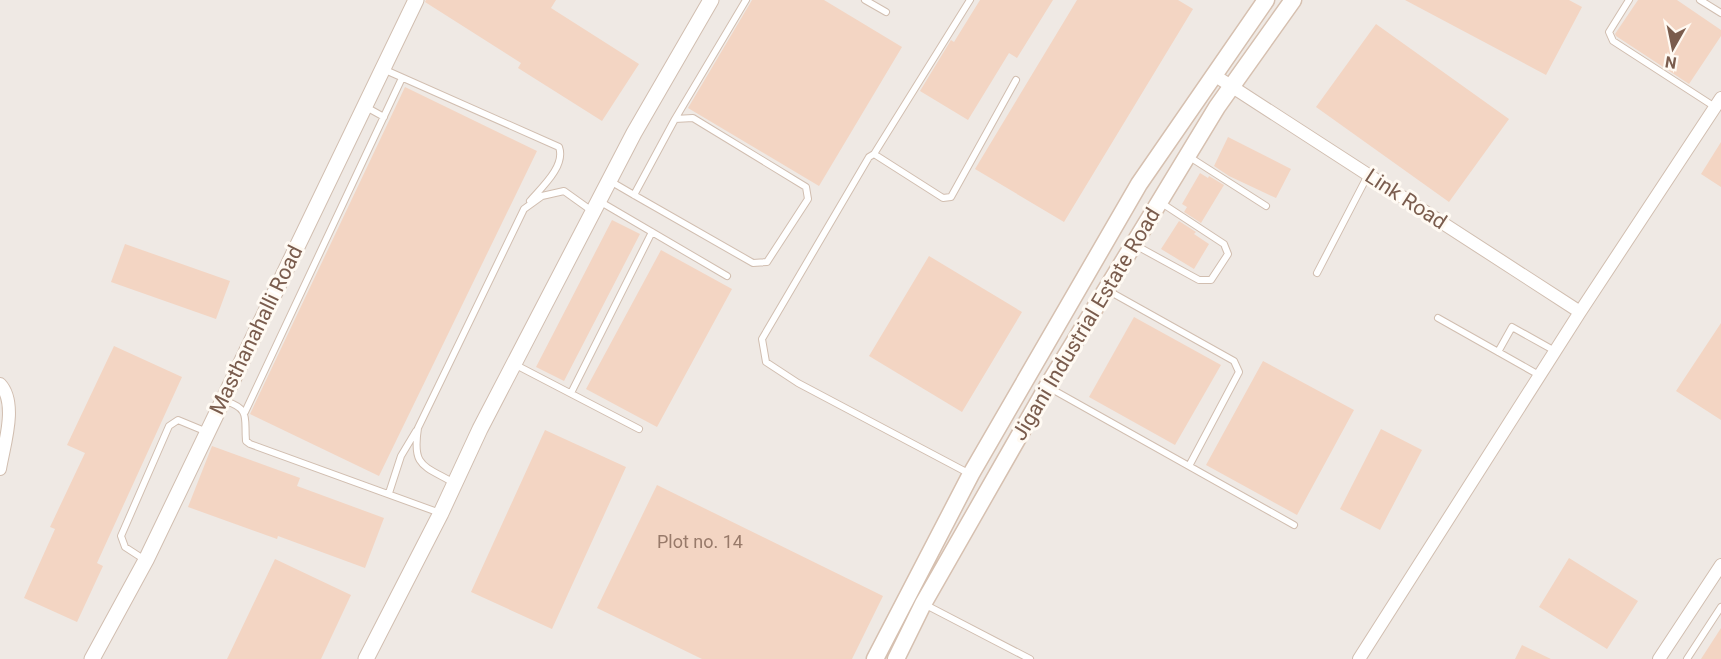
<svg xmlns="http://www.w3.org/2000/svg" width="1721" height="659" font-family="Roboto,sans-serif">
  <rect width="100%" height="100%" fill="#fdf6ec"/>
  <path fill="#efe9e4" d="M0 0H1721V659H0Z"/>
  <path fill="#f3d5c3" d="M426 0H556L551 8 639 64 602 121 518 68 521 63 425 2Z
    M752 0H824L902 47 819 186 688 108Z
    M980 0H1053L1017 58 1009 53 968 120 920 91 951 40 954 42Z
    M1077 0H1178L1193 9 1064 222 975 169Z
    M1405 0H1569L1582 7 1546 75Z
    M1638 0H1677L1721 30V36L1689 84 1616 36 1615 34Z
    M1376 24 1509 119 1449 202 1316 107Z
    M405 87 537 151 379 476 250 414Z
    M1228 137 1291 169 1276 198 1229 176 1214 166Z
    M1721 142V187L1701 174Z
    M1200 173 1208 178 1209 176 1224 185 1201 223 1184 212 1187 207 1182 204Z
    M612 220 640 234 564 381 536 367Z
    M1179 221 1196 232 1194 234 1209 244 1194 269 1161 249Z
    M125 244 230 281 216 319 111 282Z
    M661 250 732 289 657 427 586 389Z
    M929 256 1022 312 962 412 869 356Z
    M1134 317 1221 365 1175 445 1089 397Z
    M1721 323V420L1676 391Z
    M114 346 182 377 97 563 103 566 77 622 24 598 55 529 50 527 85 453 67 445Z
    M1263 361 1354 410 1297 515 1206 465Z
    M1381 429 1422 450 1380 530 1340 509Z
    M545 430 626 467 552 629 471 592Z
    M212 446 300 478 297 486 384 518 365 568 278 536 277 539 188 507Z
    M657 485 883 596 852 659H702L597 608Z
    M1569 558 1638 601 1607 649 1539 607Z
    M275 559 351 595 321 659H227Z
    M1721 628V659H1701Z
    M1522 645 1551 659H1515Z"/>
  <g fill="none" stroke-linecap="round" stroke-linejoin="round">
    <g stroke="#d1beb0" stroke-width="8">
      <path id="service" d="M865 0 886 12
        M1629 0 1609 32 1613 41 1715 107
        M1700 0 1721 13
        M383 69 559 147C566 166 541 188 530 201
        M366 107 384 117
        M675 119 746 0
        M874 154 970 0
        M1188 156 1266 206
        M610 181 634 195 753 263 767 262 808 199 806 187 693 118 675 119 634 195
        M599 201 727 276
        M1135 245 1199 280H1211L1228 254 1224 244 1160 202
        M1317 273 1368 175
        M1107 290 1234 361 1239 372 1189 466
        M1438 318 1539 375
        M1498 352 1512 327 1555 351
        M514 364 639 429
        M1048 387 1294 525
        M571 393 652 232
        M225 401C251 409 244 418 246 441L250 444 440 513
        M245 412 402 78
        M970 474 798 383 766 362 762 339 869 157 874 154 943 198 951 197 1016 80
        M454 483C423 465 412 467 418 428L524 209 542 196 564 191 592 211
        M389 493 401 456 416 431
        M145 560 125 547 121 536 169 426 178 420 207 432
        M924 604 1030 659
        M1687 659 1721 607"/>
    </g>
    <g stroke="#d1beb0" stroke-width="14">
      <path id="minor" d="M1214 75 1580 312
        M0 384C18 403 4 445 0 469
        M1359 659 1580 312 1721 98
        M1659 659 1721 565"/>
    </g>
    <g stroke="#d1beb0" stroke-width="17">
      <path id="tertiary" d="M92 659 146 560 416 0
        M366 659 441 513 480 429 634 133 711 0"/>
    </g>
    <g stroke="#d6c0b0" stroke-width="19">
      <path id="secondary" d="M875 659 971 474 1139 184 1266 0
        M896 659 923 604 1047 387 1217 107 1293 0"/>
    </g>
    <use href="#service" stroke="#fff" stroke-width="6"/>
    <use href="#minor" stroke="#fff" stroke-width="12"/>
    <use href="#tertiary" stroke="#fff" stroke-width="15"/>
    <use href="#secondary" stroke="#fff" stroke-width="16"/>
  </g>
  <g text-anchor="middle" dominant-baseline="central" stroke-width="6" stroke-linejoin="round" paint-order="stroke">
    <g font-size="18" fill="#987a6a">
      <text x="700" y="541">Plot no. 14</text>
    </g>
    <g font-size="21" fill="#7a5c4d" stroke="#fffaf3">
      <text transform="translate(1406 199) rotate(33)">Link Road</text>
      <text transform="translate(1086 324) rotate(-59)">Jigani Industrial Estate Road</text>
      <text transform="translate(256 330) rotate(-64)">Masthanahalli Road</text>
    </g>
  </g>
  <g transform="translate(1673 48) rotate(189)" stroke="#fffaf3" stroke-width="4.5" paint-order="stroke">
  <path d="M0-4.5L10 22L0 15L-10 22Z" fill="#7a5c4d"/>
  <text y="-9" font-size="16" font-weight="bold" text-anchor="middle" fill="#7a5c4d">N</text>
  </g>
</svg>
